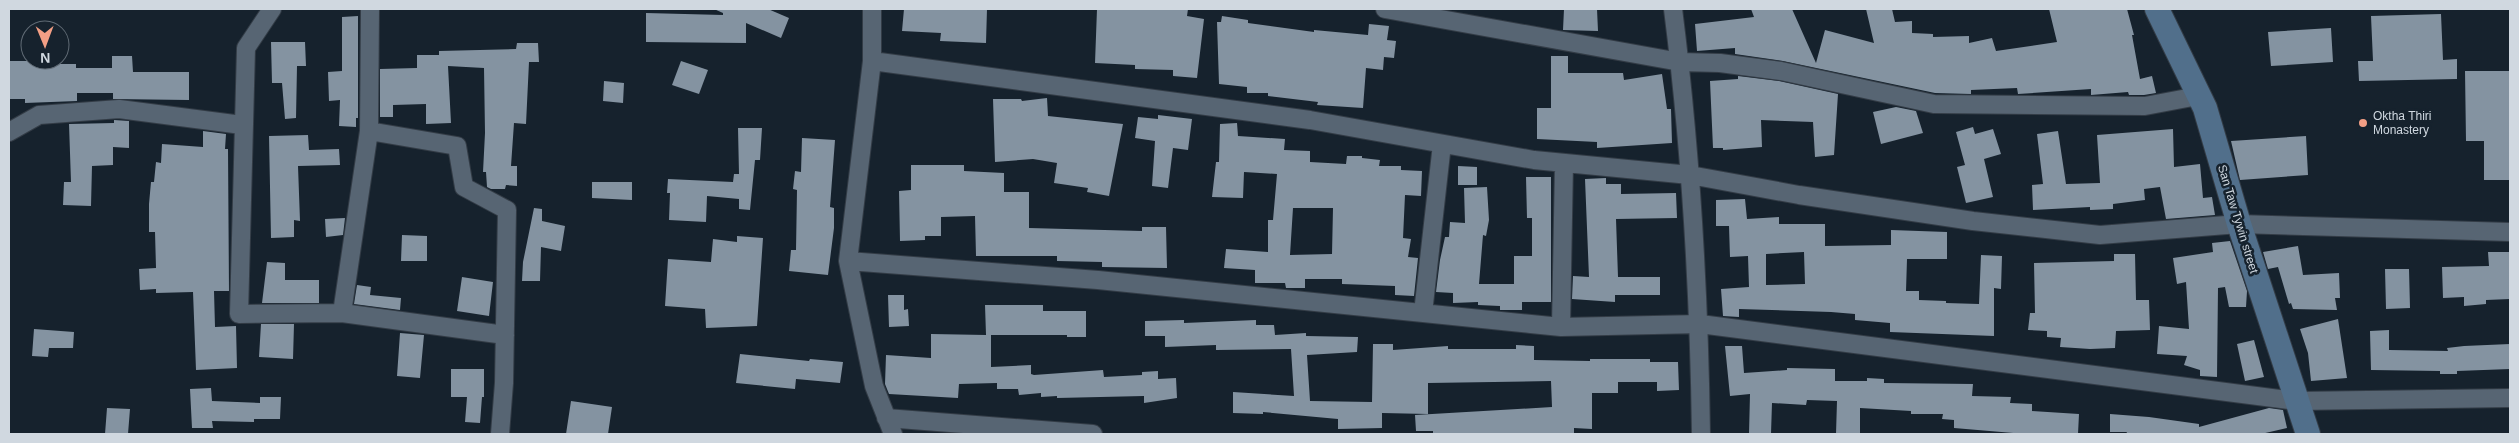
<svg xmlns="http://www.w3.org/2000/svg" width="2519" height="443" font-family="Helvetica,sans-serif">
  <rect width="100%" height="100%" fill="#16222d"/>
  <path fill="#8493a1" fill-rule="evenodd" d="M714 9H768L789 18 781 38 746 23V43L646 42V13L723 15V13Z
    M904 9H987L986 43 940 41 941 33 902 31Z
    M1097 9H1188L1187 16 1204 19 1197 78 1173 76V70L1135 69V65L1095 63Z
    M1564 9H1597L1598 31 1563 30Z
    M1751 9H1792L1816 63 1825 30 1874 43 1866 9H1892L1895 22 1912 21V33L1933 34V37L1969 36V43L1992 38 1996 51 2057 42 2049 9H2127L2134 35H2132L2140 79 2152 76 2156 93 2144 95H2129L2128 92 2091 95V89L2018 94 2017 88 1971 90V94L1935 93 1783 61 1735 54V48L1697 51 1695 24 1754 17Z
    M2441 14 2443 60 2457 59V79L2359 81 2358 61H2373L2371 16Z
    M358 16V118H356V127L339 126 340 100 329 101 328 72 342 71V17Z
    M1222 16 1248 20V23L1314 32V30L1368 35 1369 24 1389 26 1387 40 1396 41 1394 58 1384 57 1383 70 1366 68 1363 108 1317 105 1318 102 1268 96V93H1247V87L1219 84 1217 22H1221Z
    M2331 28 2333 62 2271 66 2268 32Z
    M271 42H305L306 66H297L296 118 285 119 282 83H272Z
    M517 43H538L539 62H529L526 124 514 123 511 166H517V186L506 185 505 189H491L487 187 486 172H483L485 133 484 68 448 66 451 123 426 124V104L393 105V117H380V69L417 68V55H439V51L516 49Z
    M112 56H132L133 72H189V100L113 99V93H77V101L25 103V99H9V61H30V64H76V68H112Z
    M1551 56H1568V73H1623L1624 80 1662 74 1667 109H1671L1672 143 1597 148V142L1537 139V108H1551Z
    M681 61 708 70 699 94 672 85Z
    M2465 71H2510V180H2484V141H2466Z
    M1738 76 1779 81 1838 94 1834 155 1815 157 1813 122 1761 120 1762 147 1723 150V148H1713L1710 81 1738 79Z
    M604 81 624 83 623 103 603 101Z
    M1047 98 1048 116 1123 124 1109 196 1087 192 1088 188 1054 183 1057 163 1033 159 995 162 993 99H1021L1022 101Z
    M1896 107 1916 111 1923 133 1881 144 1873 112Z
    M1158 115 1192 119 1188 150 1173 148 1168 188 1152 186 1155 141 1135 138 1138 117 1158 119Z
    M114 120 129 121V148L113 147V165L92 166 91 206 63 205 64 182H71L69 124 114 123Z
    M1237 123 1238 136 1285 139 1284 150 1310 151V162L1346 164 1347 156H1362V158L1380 160 1379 166H1401V170L1422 171 1421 196 1405 195 1403 238 1411 239 1408 257 1418 258 1414 296 1395 295V286L1342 284V279H1305V288H1286L1285 283H1255V270L1224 268 1226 249 1268 252V220H1273L1277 174 1244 172 1243 198 1212 197 1216 162H1219L1220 124ZM1293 208H1333L1332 254 1290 255Z
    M1973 127 1975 134 1993 129 2001 154 1984 159 1993 197 1966 203 1957 167 1965 165 1956 132Z
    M738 128H762L760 160H755L750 210 739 209V199L707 196 706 222 669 220 670 193H667L668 179 733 182 734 174H739Z
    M2173 129 2174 167 2200 164 2203 198 2212 197 2215 215 2166 219 2160 187 2144 189 2145 200 2113 204V209L2090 210V207L2033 210 2032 185 2043 184 2037 134 2058 131 2066 184 2100 183 2097 135Z
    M203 131 226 134 225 149H228L229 291H214L215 327 236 326 237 368 196 370 193 292 156 293V289L140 290 139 269 156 268 155 232H149V204L151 182H154L156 162 161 163 162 144 203 147Z
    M308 135 309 150 339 149 340 165 298 166 300 221 294 220V237L271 238 269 136Z
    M2306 136 2308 175 2240 180 2231 141Z
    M802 138 835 140 830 207 834 208V228L828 275 789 271 791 250H796L797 190 793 189 795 171 801 172Z
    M911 165H964V171L1004 173V192H1029V228L1142 231V227H1166L1167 268 1102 267V262L1057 261V256H976L975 216 941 217V236H925V240L900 241 899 191 911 190Z
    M1458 166 1477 167V185H1458Z
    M1526 177H1551V302H1522V310H1500V306L1478 305V302L1453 303V293L1436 292 1440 260 1445 237H1449L1450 222 1465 223 1464 188 1487 187 1489 220 1486 236 1483 235 1479 284H1514V256H1532V218H1527Z
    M1606 178V184H1621V194L1676 193 1677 218 1616 219 1618 277H1660V295H1615V302L1572 299 1573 276 1589 277 1585 179Z
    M592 182H632V200L592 198Z
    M1745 199 1747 219 1779 217V224H1825V246L1891 245V230L1947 232V259H1907L1906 291H1919V300L1946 301V303L1979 304 1981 255 2002 256 2001 289 1994 288V336L1890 332V323L1855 320V314L1831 312 1739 309V317L1723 316 1721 289 1749 287 1748 256 1730 257 1729 226H1716V200ZM1804 252 1805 284 1766 285V254Z
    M534 208 542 209V221L565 226 561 251 541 247 540 281H522L523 262Z
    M345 218 343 235 326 237 325 219Z
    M402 235 427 236V261H401Z
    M737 236 763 238 757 326 706 328 705 309 665 306 668 259 711 262 713 239 737 242Z
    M2230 241 2247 291 2246 307H2229L2225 287 2218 288 2217 377 2200 376V370L2184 365 2187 356 2157 354 2159 326 2189 329 2186 282 2177 284 2173 258 2213 252 2212 243Z
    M2298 246 2303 275 2339 273 2340 298H2335L2337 310 2293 309 2291 303 2289 304 2278 267 2268 269 2263 252Z
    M2488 252H2510V299L2486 300V304L2464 306V297L2443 298 2442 267 2489 266Z
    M2114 254H2135L2136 300H2149L2150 330 2116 331 2115 348 2090 349 2060 347 2061 338 2047 337V331L2028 330 2030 313H2035L2034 263 2114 261Z
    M267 262 285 263V280H319V303H262Z
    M2385 269H2409L2410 308 2386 309Z
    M462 277 493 282 489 316 457 311Z
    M357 285 371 287 370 295 401 298 400 310 354 304Z
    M888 295H904V310L908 309 909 326 889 327Z
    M985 305H1043V311H1086V337H1067V335H991V367L1031 365V374L1034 375 1103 370 1104 377 1142 375V372L1158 371V379L1176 378 1177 398 1144 403V396L1057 398V396L1041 397V393L1019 395 1018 389H997V383L959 384 958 398 889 394 885 384 886 355 931 358V334L986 335Z
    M2338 319 2347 378 2311 381 2308 353 2300 329Z
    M1184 320V323L1256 320V325H1274L1275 335 1306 333V336L1358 337 1357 352 1307 355 1310 401 1372 402 1373 344H1393V350L1448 346V349H1516V345L1534 346V360L1590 361V359H1650V362H1678L1679 390 1657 391V382H1618V393H1592V429L1574 428V434H1433V431H1416L1415 415 1552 407 1551 381 1428 383V414L1382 413V428L1338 429V419L1263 412V414L1233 413V392L1294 396 1291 349 1216 350V345L1165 347V336H1145V321Z
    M261 324H294L293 359 259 357Z
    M34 329 74 332 73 348H49L48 357 32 356Z
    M2389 330V350L2448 351 2447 348 2464 346 2510 344V369L2457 371V374H2440V371L2371 370 2370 331Z
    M400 333 424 335 420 378 397 376Z
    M2254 340 2264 377 2245 381 2237 344Z
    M1725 346H1742L1744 373 1787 370V368L1835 369V381H1867V378L1884 379V383L1973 384 1972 396 2011 397 2010 403 2032 404V411L2079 414 2078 434H2025L1954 428V420L1942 419 1943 414H1911V411L1860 408V434H1836L1837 401 1807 400 1806 405 1772 403 1771 434H1749L1750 394 1730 396Z
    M740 354 809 361 810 359 843 362 840 383 796 379 795 389 736 383Z
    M451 369H484V397H482L480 423 465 422 467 397H451Z
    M211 388 212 401 260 403V397H281L280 419H254V422L212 421 213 428H192L190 389Z
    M571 401 612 407 608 434H566Z
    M107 408 130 409 128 434H105Z
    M2269 408 2283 410 2287 428 2261 434H2126L2127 432H2110V414L2149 417 2199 424V427Z"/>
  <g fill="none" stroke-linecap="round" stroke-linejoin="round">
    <g stroke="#333c46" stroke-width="20">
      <path id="street" d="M272 9 246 48 239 314 342 313 505 335
        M872 9V61L848 261 874 386 893 434
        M1385 9 1680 62 1720 63 1781 71 1934 104 2145 106 2198 96
        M1673 9C1691 150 1699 292 1701 434
        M872 61 1310 120 1534 160 1690 175 1799 195 1973 221 2100 235 2239 224 2510 232
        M369 131 370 9
        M9 132 39 115 119 109 242 125
        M848 261 1098 280 1531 324 1561 327 1700 324 2296 401 2510 398
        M342 313 369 131 457 146 464 187 507 210 504 383 500 434
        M1423 313 1442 144
        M1561 327 1564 163
        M886 418 1093 434"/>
    </g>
    <g stroke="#333c46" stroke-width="26">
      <path id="secondary" d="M2157 9 2205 108 2239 224 2308 434"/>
    </g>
    <use href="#street" stroke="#576573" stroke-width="18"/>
    <use href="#secondary" stroke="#516f8b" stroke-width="24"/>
  </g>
  <circle fill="#f39f85" stroke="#16222d" stroke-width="2" cx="2363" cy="123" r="5"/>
  <g text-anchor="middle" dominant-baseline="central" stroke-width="5" stroke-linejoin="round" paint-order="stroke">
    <g font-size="12" fill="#d0d8e0" stroke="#16222d" text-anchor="start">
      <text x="2373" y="116">Oktha Thiri<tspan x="2373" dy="14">Monastery</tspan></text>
    </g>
    <g font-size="12" fill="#d0d8e0" stroke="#16222d">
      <text transform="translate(2238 219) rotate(73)">San Taw Tywin street</text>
    </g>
  </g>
  <rect width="2519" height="443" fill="none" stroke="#d0d8e0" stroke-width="20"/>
  <g transform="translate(45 45) rotate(179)"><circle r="24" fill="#16222d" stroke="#606b75"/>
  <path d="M0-4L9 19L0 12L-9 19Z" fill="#f39f85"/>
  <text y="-8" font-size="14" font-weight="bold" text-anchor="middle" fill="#d0d8e0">N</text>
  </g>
</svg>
